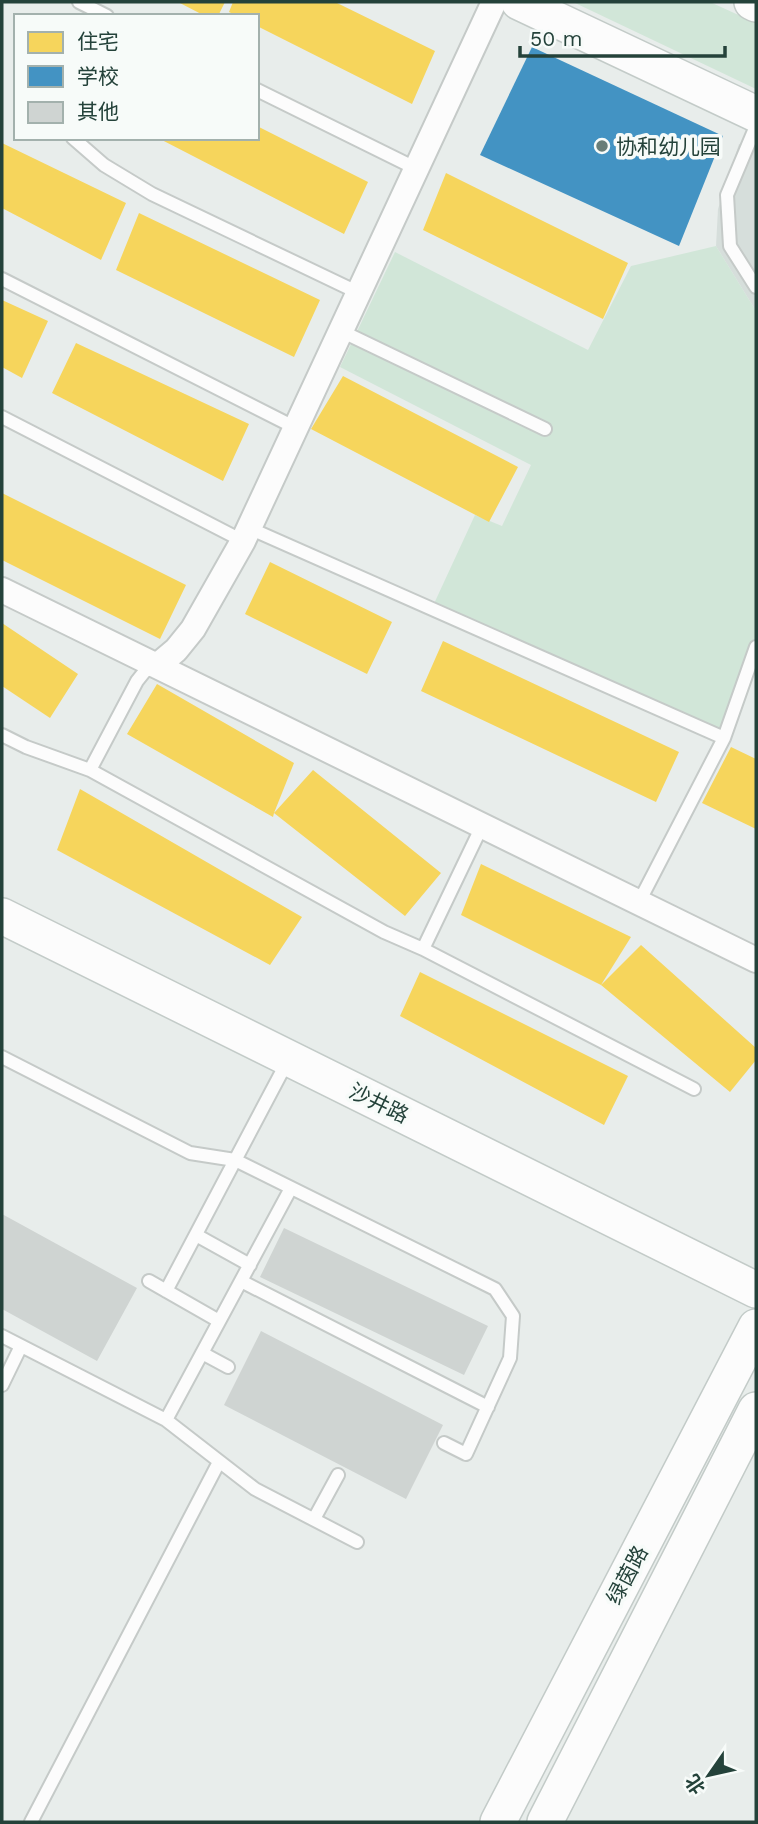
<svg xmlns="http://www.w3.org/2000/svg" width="758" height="1824" font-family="'Work Sans','Noto Sans SC',sans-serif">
  <rect width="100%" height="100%" fill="#e8edeb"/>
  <path fill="#d6dedb" d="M739 144 756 145V311L716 246 718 209Z"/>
  <path fill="#d1e6d8" d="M573 2H710L756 23V89Z
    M716 246 756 311V653L724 738 432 608 475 515 502 526 531 465 340 367 395 252 588 350 631 266Z"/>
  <path fill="#f6d55c" d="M178 2H225L218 16H205Z
    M233 2H335L435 51 412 104 257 26V16H237L229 12Z
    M257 126 368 182 344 234 158 138H257Z
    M2 143 126 203 101 260 2 208Z
    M446 173 628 263 603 319 423 230Z
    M139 213 320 300 294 357 116 270Z
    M2 300 48 321 22 378 2 367Z
    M76 343 249 424 223 481 52 393Z
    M343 376 518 467 489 522 311 429Z
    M2 493 186 585 160 639 2 560Z
    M270 562 392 622 367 674 245 614Z
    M2 623 78 674 50 718 2 686Z
    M443 641 679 752 656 802 421 691Z
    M157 684 294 763 274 813 313 770 441 873 405 916 274 813 273 817 127 734Z
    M731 747 756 759V829L702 803Z
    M80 789 302 917 270 965 57 850Z
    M481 864 631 937 601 985 461 915Z
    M641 945 756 1048V1060L730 1092 601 985Z
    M420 972 628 1076 604 1125 400 1016Z"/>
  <path fill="#4393c3" d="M532 47 723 136 679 246 480 155Z"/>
  <path fill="#cfd4d2" d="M2 1214 137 1288 97 1361 2 1309Z
    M284 1228 488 1326 464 1375 260 1277Z
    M261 1331 443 1425 406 1499 224 1405Z"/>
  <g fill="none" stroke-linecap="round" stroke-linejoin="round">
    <g stroke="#c5cac8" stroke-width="16">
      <path id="lane" d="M79 2 107 16
        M257 90 417 169
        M756 126 727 195 730 246 756 287
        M73 138 104 165 152 194 359 293
        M2 279 296 428
        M341 331 545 429
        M2 417 243 541
        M249 528 724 738
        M2 735 26 747 90 770 384 932 423 949 482 826
        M90 770 137 681 145 671 156 667
        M639 902 724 738 756 647
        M423 949 694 1089
        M2 1057 190 1153 235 1160 495 1289 513 1316 510 1358 466 1454 444 1443
        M196 1235 250 1265
        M149 1281 219 1321
        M241 1281 488 1407
        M166 1291 287 1062
        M2 1336 166 1420 255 1489 357 1542
        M202 1353 228 1367
        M2 1385 21 1346
        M166 1420 291 1188
        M314 1519 338 1475
        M31 1822 219 1462"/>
    </g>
    <g stroke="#c5cac8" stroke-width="28">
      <path id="street" d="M2 590 756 960
        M157 666 176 650 193 629 243 541 494 2"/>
    </g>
    <g stroke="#c3cbc8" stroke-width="38">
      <path id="secondary" d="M519 2 756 114
        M752 2 756 4
        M2 916 756 1290
        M498 1822 756 1327
        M545 1822 756 1410"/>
    </g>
    <use href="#lane" stroke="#fcfcfc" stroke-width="12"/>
    <use href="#street" stroke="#fcfcfc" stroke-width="24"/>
    <use href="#secondary" stroke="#fcfcfc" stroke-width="35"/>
  </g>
  <circle fill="#697e78" stroke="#f7fbf9" stroke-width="2.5" cx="602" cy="146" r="7"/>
  <g text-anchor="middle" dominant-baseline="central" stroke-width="7" stroke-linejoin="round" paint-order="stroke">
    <g font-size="21" fill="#24423a" stroke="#f7fbf9" text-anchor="start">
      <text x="616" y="146">协和幼儿园</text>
    </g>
    <g font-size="21" fill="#24423a" stroke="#f7fbf9">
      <text transform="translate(379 1103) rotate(26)">沙井路</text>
      <text transform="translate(627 1575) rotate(-62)">绿茵路</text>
    </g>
  </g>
  <rect width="758" height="1824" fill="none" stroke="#24423a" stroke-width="7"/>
  <rect x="14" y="14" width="245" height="126" fill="#f7fbf9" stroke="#a3b1ad" stroke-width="2"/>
  <rect x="28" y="32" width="35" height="21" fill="#f6d55c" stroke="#a3b1ad" stroke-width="2"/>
  <text x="77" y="49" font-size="21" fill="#24423a">住宅</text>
  <rect x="28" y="66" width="35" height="21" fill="#4393c3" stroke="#a3b1ad" stroke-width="2"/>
  <text x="77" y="84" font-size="21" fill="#24423a">学校</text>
  <rect x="28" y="102" width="35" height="21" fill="#cfd4d2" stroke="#a3b1ad" stroke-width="2"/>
  <text x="77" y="119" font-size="21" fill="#24423a">其他</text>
  <g transform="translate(709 1775) rotate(236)" stroke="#f7fbf9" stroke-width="5" paint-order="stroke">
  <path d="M0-5L12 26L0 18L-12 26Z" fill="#24423a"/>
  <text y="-10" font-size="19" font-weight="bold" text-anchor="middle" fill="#24423a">北</text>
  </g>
  <path d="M520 46v10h205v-10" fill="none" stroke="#24423a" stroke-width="3.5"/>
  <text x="530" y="46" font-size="21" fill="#24423a" stroke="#f7fbf9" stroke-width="5" paint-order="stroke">50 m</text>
</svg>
